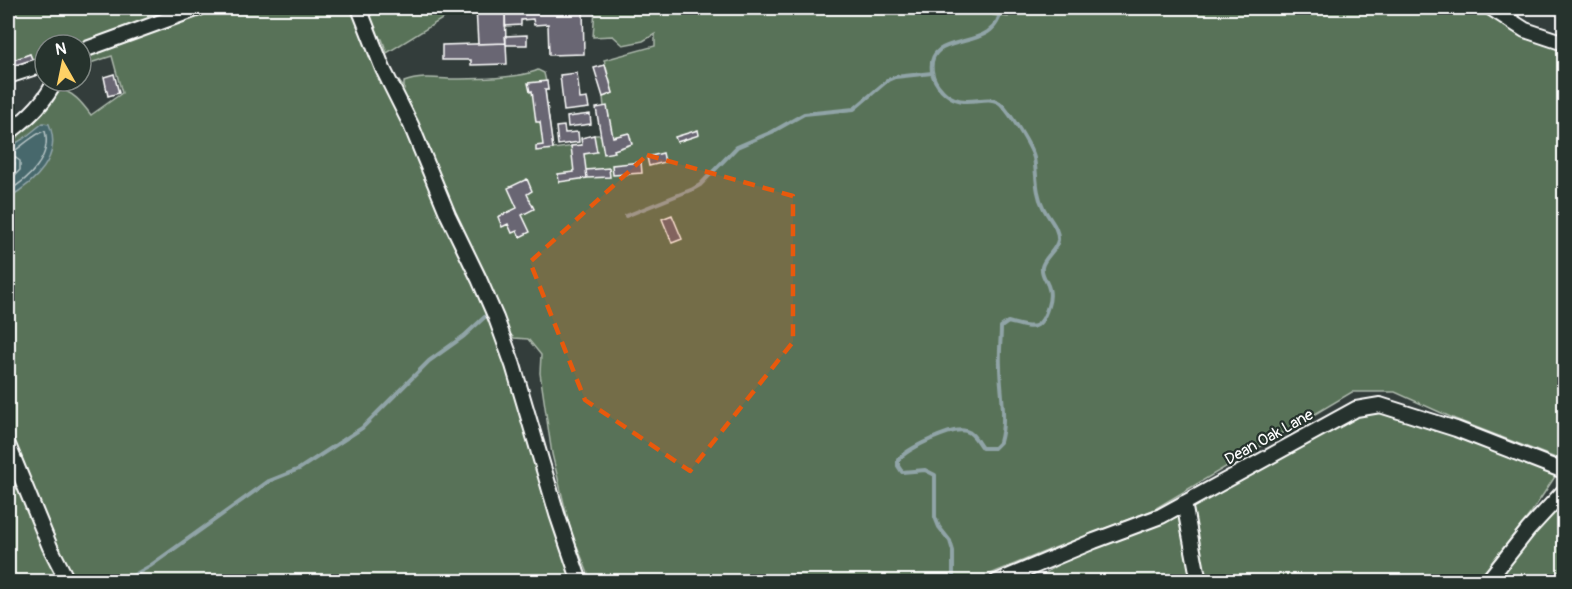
<svg xmlns="http://www.w3.org/2000/svg" width="1572" height="589" font-family="Pangolin,sans-serif">
  <rect width="100%" height="100%" fill="#333d3b"/>
  <filter id="ink" filterUnits="userSpaceOnUse"><feTurbulence type="fractalNoise" baseFrequency=".0167" numOctaves="2"/><feDisplacementMap in="SourceGraphic" scale="12" xChannelSelector="R" yChannelSelector="G"/><feConvolveMatrix kernelMatrix="1 2 1 2 8 2 1 2 1" color-interpolation-filters="sRGB"/></filter>
  <g filter="url(#ink)">
    <path fill="#597258" stroke="#acb8ac" stroke-width="1.5" d="M8 8H192L81 45H45V60L34 64 30 54 8 62Z
      M209 8H353L395 106 489 310 577 581H74L43 522 8 433V139L56 88C73 91 82 103 91 115L122 93 112 56 81 66V55Z
      M363 8H460L387 53 382 39H377Z
      M601 8H993V15L1008 17 1007 8H1478L1521 37 1564 50V456L1558 459 1455 419 1395 392H1352L1153 510 1049 550 973 581H591L577 546 574 545 552 454 540 373 541 355 528 339 514 338 505 329 450 203 447 192 444 190 397 90 399 81 404 88V82C419 76 435 78 450 79 472 79 519 79 538 70L544 73 548 90H545L553 149 582 145 594 135H601L604 107 603 97 613 93 604 60 655 46V34L643 41 623 45 613 36 593 37 595 9 600 11Z
      M1367 411H1386L1424 423 1556 475 1531 513 1477 581H1205L1192 507Z
      M8 454 58 574V581H8Z
      M1564 499V581L1494 582Z
      M1180 514 1194 581 1041 582 1039 578 1069 556 1152 527Z"/>
    <path fill="#46686c" stroke="#90a4a7" stroke-width="1.5" d="M43 123 49 124C63 157 34 183 8 198V173L14 169 15 163 8 161V148L23 139Z"/>
    <g fill="none" stroke-linecap="round" stroke-linejoin="round">
      <path stroke="#b5c3c4" stroke-width="1.5" d="M8 178 13 177 20 170V161L13 156V152C22 146 37 132 45 131 52 157 29 179 8 191"/>
      <path stroke="#90a4a7" stroke-width="4" d="M626 216 693 189 700 185 737 147 772 132 804 114 854 109 888 80 895 77 932 73
        M122 582 150 566 269 481 299 469 362 428 429 361 464 336 488 314
        M953 582V551L950 541 939 527 935 517V475L925 470 902 472 898 466V460C906 449 953 426 966 431 974 433 977 442 982 448H994L1000 442C1007 418 1000 390 1000 366 999 352 1001 340 1001 327L1008 322C1032 328 1040 333 1048 306 1055 284 1040 279 1042 267 1044 257 1057 250 1058 240 1059 227 1048 218 1043 207 1035 192 1037 174 1034 158 1031 146 1010 113 1001 104 987 91 963 113 942 90 937 85 933 78 932 71 926 28 997 56 1001 8"/>
    </g>
    <path fill="#696673" stroke="#fff" stroke-width="1.5" d="M476 8H505L506 43 478 44Z
      M505 8H583L584 54 549 55 548 24 534 25 533 19 521 20V25L505 26Z
      M527 35V45H506L505 36Z
      M506 43 507 64 471 65V60H442V45Z
      M30 54 34 64 10 73 8 62Z
      M605 65 613 93 603 97 594 68Z
      M577 73 580 99 587 98 589 108 564 111 560 75Z
      M114 74 119 93 108 96 104 77Z
      M547 81 548 90H545L553 149 536 151V146L543 145 540 122H536L532 91 530 92 528 83Z
      M607 106 613 137 629 133 632 144 614 150 615 152 604 154 596 108Z
      M590 114 591 124 568 127 567 117Z
      M564 126 565 133 578 132 579 142 558 145 556 127Z
      M698 130 699 135 677 142 675 137Z
      M594 135 597 152 584 154 587 178 559 182 558 174 574 172 571 146 582 145 581 138Z
      M663 153 665 162 649 166 647 157Z
      M641 162 642 173 613 175 612 165Z
      M609 168 610 177 587 178 586 170Z
      M527 179 532 191 527 194 534 209 522 215 530 232 520 237 517 231 512 233 508 224 502 227 498 217 517 208 508 188Z
      M672 215 682 239 672 243 662 219Z"/>
    <g fill="none" stroke-linecap="round" stroke-linejoin="round">
      <g stroke="#fff" stroke-width="18">
        <path id="minor" d="M359 8 383 69 411 125 448 215 479 279 496 318 513 365 557 514 580 582
          M1491 8 1525 30 1564 43
          M81 51 199 8
          M8 76 45 64
          M8 133C27 119 45 103 55 81
          M8 445 50 547 68 582
          M1184 503 1199 582
          M996 582 1094 541 1161 516 1356 409 1380 405 1456 429 1564 471
          M1487 582 1528 530 1564 491"/>
      </g>
      <use href="#minor" stroke="#26332d" stroke-width="14"/>
    </g>
  </g>
  <path fill="#e8590c" fill-opacity="0.2" stroke="#e8590c" stroke-width="4.5" stroke-dasharray="12 8" stroke-linejoin="round" d="M647 155 793 196V342L690 471 585 400 530 262Z"/>
  <g text-anchor="middle" dominant-baseline="central" stroke-width="4.5" stroke-linejoin="round" paint-order="stroke">
    <g font-size="16" fill="#fff" stroke="#26332d">
      <text transform="translate(1269 437) rotate(-29)">Dean Oak Lane</text>
    </g>
  </g>
  <rect width="1572" height="589" fill="none" stroke="#26332d" stroke-width="30"/>
  <rect x="15" y="15" width="1542" height="559" fill="none" stroke="#fff" stroke-width="2" filter="url(#ink)"/>
  <g transform="translate(63 63) rotate(351)"><circle r="28" fill="#26332d" stroke="#7d8581" stroke-width="1.5"/>
  <path d="M0-4.5L10 22L0 15L-10 22Z" fill="#ffd166"/>
  <text y="-9" font-size="16" font-weight="bold" text-anchor="middle" fill="#ffffff">N</text>
  </g>
</svg>
